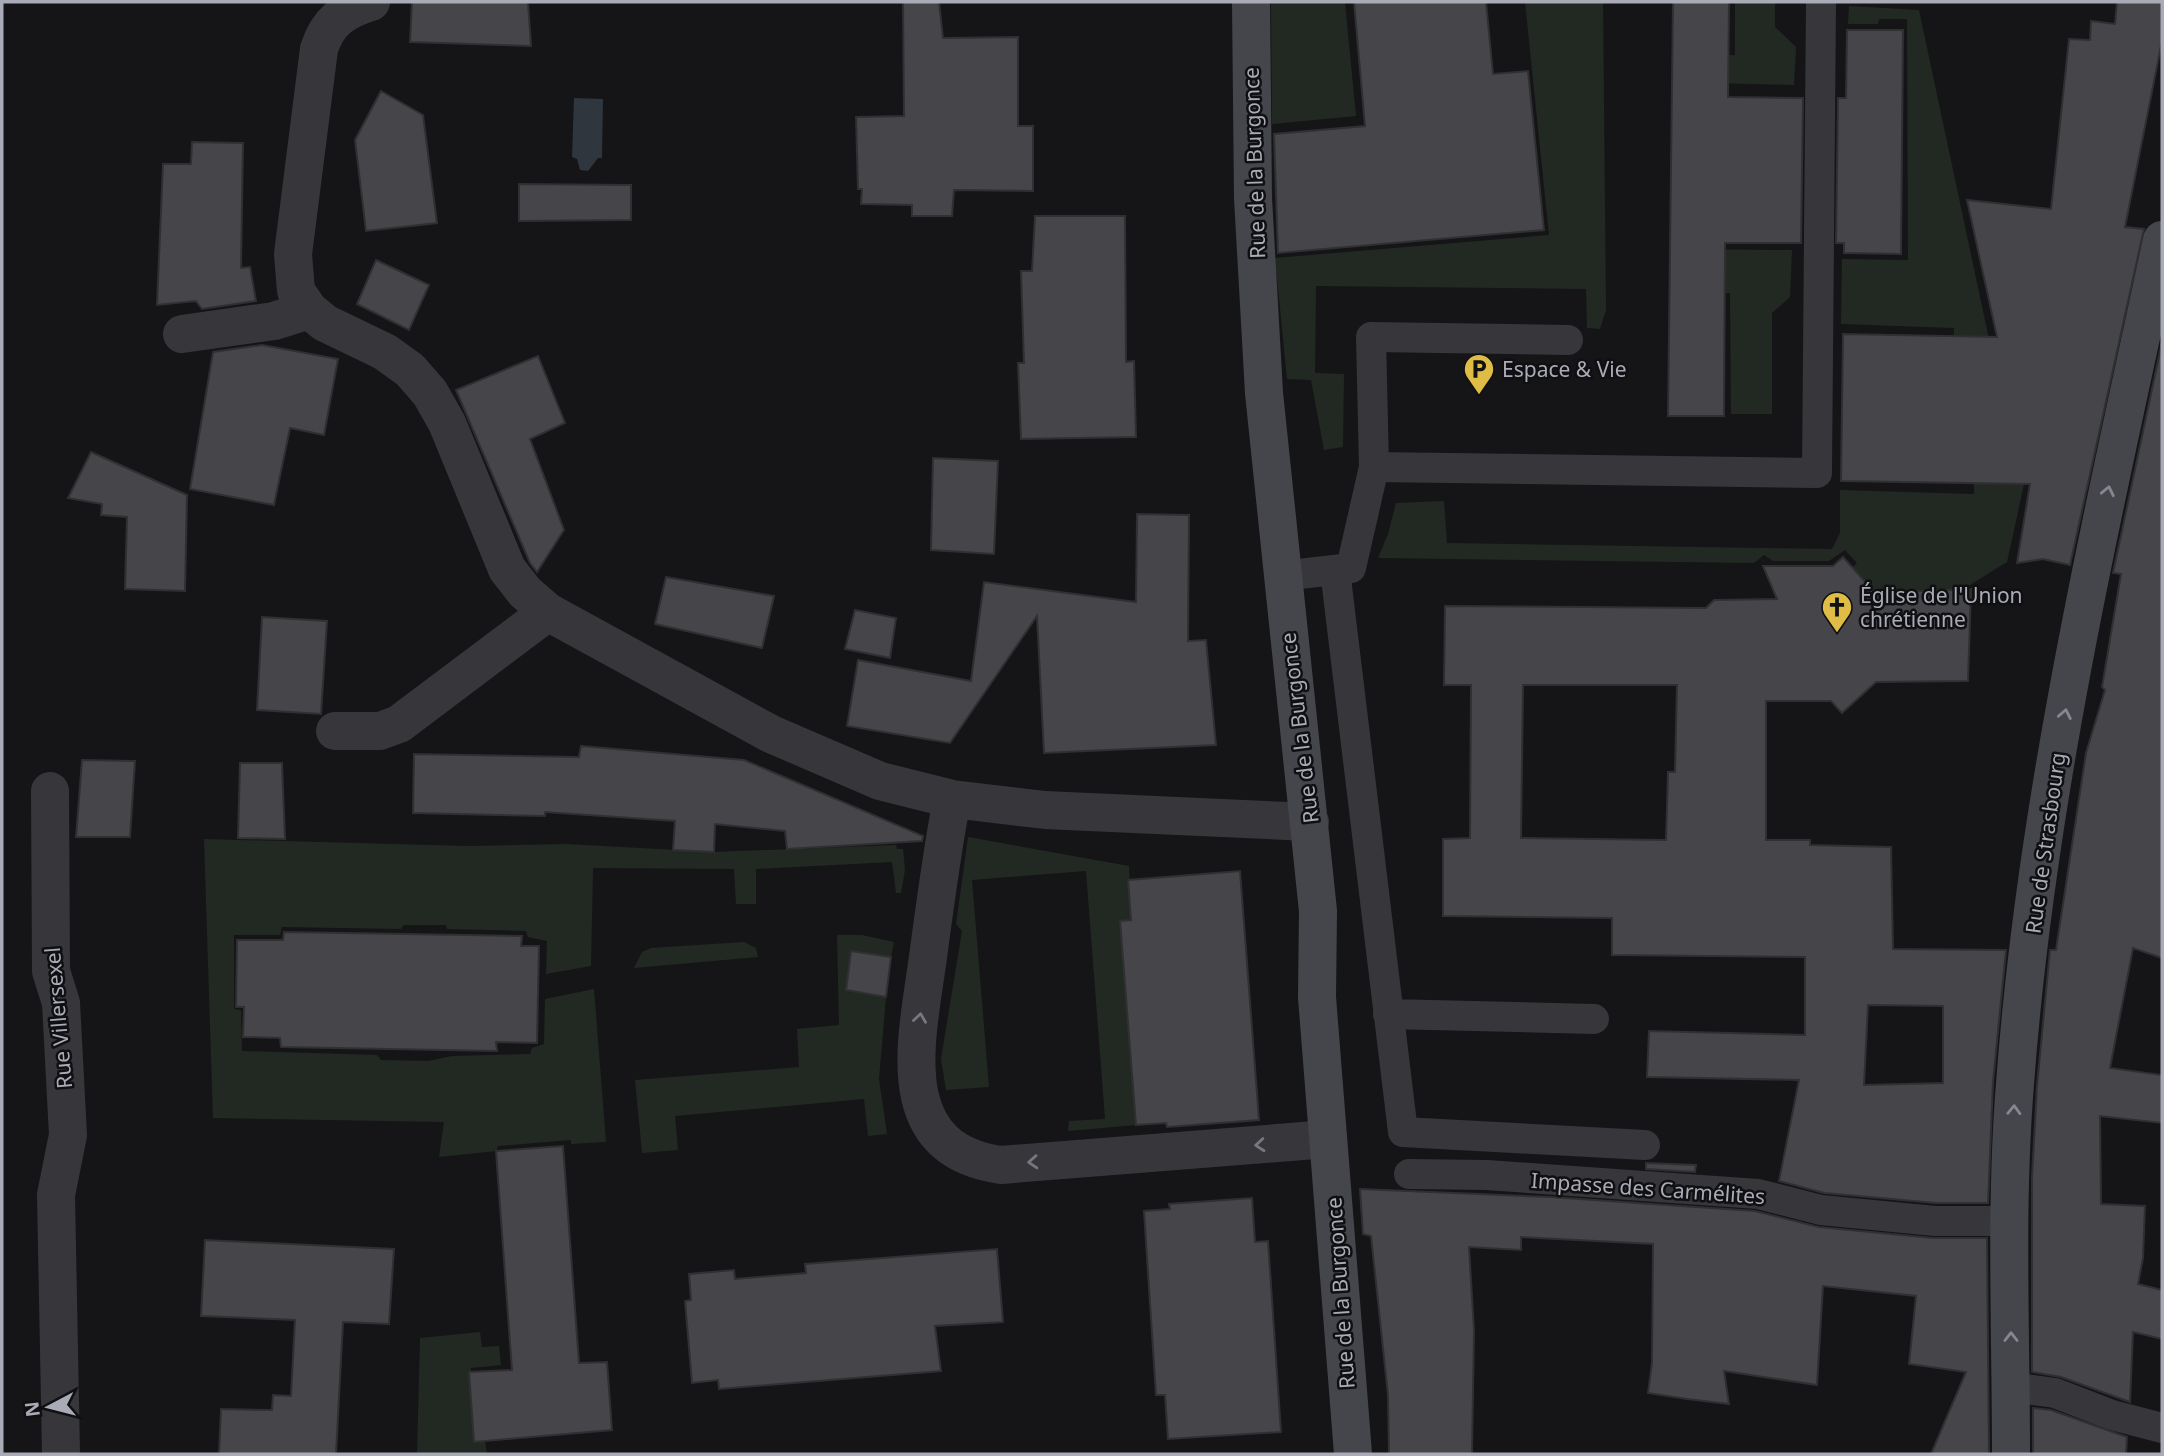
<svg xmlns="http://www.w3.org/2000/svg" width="2164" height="1456" font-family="'Noto Sans',sans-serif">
  <rect width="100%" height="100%" fill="#151517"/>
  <path fill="#222923" d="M1271 2H1345L1356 116 1272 124Z
    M1525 2H1603L1606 310 1600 329 1587 328 1586 289 1316 286 1315 373 1344 374 1343 447 1324 450 1311 380 1287 379 1275 258 1549 235Z
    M1735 2H1775V27L1796 47 1794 85 1713 83 1674 56 1735 55Z
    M1849 6 1919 10 2013 452 2030 457 2007 562 1957 593H1846L1845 575 1857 563 1845 550 1829 561H1773L1764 555 1754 563 1378 558 1388 534 1396 503 1444 501 1447 543 1832 549 1840 533V490L1974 494 1972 417H1951L1954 328 1841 324 1842 259 1908 260 1907 19H1879L1878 24H1848Z
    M1671 249 1792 250 1790 297 1772 313V414H1731L1730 293H1672Z
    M968 837 1129 866 1131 920 1121 922 1136 1125 1068 1131 1069 1121 1105 1119 1086 871 972 880 989 1087 946 1090 941 1059 962 931 956 924Z
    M204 839 468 846 565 844 714 852 896 845 897 849H903L905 870 901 893H896L892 862 756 869V904H736L734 869 593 868 591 966 546 974 547 941 528 937 526 931 447 929 446 925H404L401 929 282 927 280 935H234V1009L241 1010 242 1051 377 1055 381 1060 428 1061 452 1056 530 1054 532 1048 544 1044 545 999 594 989 606 1142 571 1144V1140L498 1146 496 1151 439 1157 444 1122 213 1118Z
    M837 935H862L894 942 891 957 851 951 846 990 886 997 879 1079 887 1134 868 1136 864 1099 675 1116 678 1150 642 1153 635 1080 799 1067 797 1029 839 1025Z
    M744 942 756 948 758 957 634 968 642 952 651 948Z
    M480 1332 482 1347 499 1346 501 1365 471 1368 474 1442 485 1441 487 1454H417L420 1338Z"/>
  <path fill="#30363e" d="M574 98 603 99 602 158H598L588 171 580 170 577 159 572 157Z"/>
  <path fill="#45454a" stroke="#303033" stroke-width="2" fill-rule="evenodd" d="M412 2H528L531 46 410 42Z
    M903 2H939L943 38 1018 37V126H1033V191L954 190 952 216H912V205L861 204 862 189H858L856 117 904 116Z
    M1354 2H1486L1493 74 1528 71 1544 230 1278 253 1274 134 1365 126Z
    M1673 2H1729L1728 97 1803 98 1801 243H1725L1724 416H1668Z
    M2117 2H2162V41L2125 227 2144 229 2070 565 2043 559 2017 563 2030 484 1841 481 1843 334 1997 337 1967 200 2051 209 2069 39 2090 40 2091 21 2115 24Z
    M1847 30H1903L1901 254 1844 253V243H1836L1838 98H1846Z
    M381 91 423 115 437 223 366 231 355 140Z
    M192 142 243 143 241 268 250 267 256 301 202 309 196 301 157 305 163 164H191Z
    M519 184 631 185V220L519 221Z
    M1035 216H1125L1126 362 1134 361 1136 437 1021 439 1018 363H1024L1021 271H1032Z
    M376 260 429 285 409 330 357 304Z
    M2162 342V958L2133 948 2110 1068 2162 1075V1123L2100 1116 2101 1204 2145 1206 2143 1258 2138 1284 2162 1290V1339L2133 1332 2130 1402 2061 1377 2032 1372V1177L2037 1086 2050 950H2056L2086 753 2105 690 2102 687 2121 574 2113 573Z
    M262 345 338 359 324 435 290 428 274 505 190 489 213 352Z
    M538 356 565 423 530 439 564 530 537 572 530 563 456 390Z
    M91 452 187 495 185 591 125 589 127 517 101 515 102 504 68 498Z
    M933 458 998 461 994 554 931 550Z
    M1137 514 1189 515 1188 641 1206 640 1216 745 1044 753 1037 616 950 743 847 726 858 660 971 681 984 582 1136 602Z
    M1843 557 1875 593 1971 589 1968 681 1876 682 1842 713 1831 701H1766V840H1810V845L1891 847 1893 949 2006 950 1993 1082 1988 1203H1936L1824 1193 1779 1181 1799 1080 1647 1077 1649 1031 1805 1035V957L1612 955V918L1443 916V839L1470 838 1471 685H1444L1445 606 1706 608 1714 600 1777 599 1763 566H1833ZM1523 685H1677L1675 772H1668L1666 840 1521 838ZM1868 1005 1943 1006V1083L1864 1085Z
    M666 577 774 596 762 648 655 624Z
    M855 610 896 618 890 658 845 649Z
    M262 617 327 621 321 714 257 710Z
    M581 746 744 760 923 836 922 841 787 849 785 831 715 824 714 852 673 850 675 821 545 812V816L413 813 414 754 579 757Z
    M82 760 135 761 130 837H76Z
    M240 763H282L285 839 238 838Z
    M1240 871 1259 1120 1167 1127 1166 1123 1136 1125 1120 921 1131 920 1128 880Z
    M284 932 522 936 521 946H539L537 1043 496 1042 497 1051 281 1047 280 1038 243 1037 244 1007H236L237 940H283Z
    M851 951 891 957 886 997 846 990Z
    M563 1146 579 1363 607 1362 612 1430 474 1442 469 1372 512 1370 496 1151Z
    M1646 1163 1696 1165 1695 1172 1646 1169Z
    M1360 1189 1550 1197 1755 1211 1819 1227 1933 1238H1987L1989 1454H1931L1966 1372 1909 1364 1916 1296 1823 1286 1817 1385 1724 1371 1729 1404 1687 1399 1648 1393 1652 1363 1653 1244 1521 1237V1250L1469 1247 1474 1330 1472 1454H1389L1388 1395 1371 1236 1363 1234Z
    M1252 1198 1255 1242 1268 1241 1281 1432 1168 1439 1165 1395H1156L1144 1211 1170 1209 1169 1204Z
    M205 1240 394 1249 389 1324 343 1322 336 1454H219L221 1409 272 1410 273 1395 291 1396 295 1320 201 1316Z
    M997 1249 1003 1322 935 1326 941 1371 719 1389 718 1380 692 1383 685 1301 691 1300 689 1274 734 1270 735 1279 806 1273 805 1264Z
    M2033 1408 2051 1410 2127 1437 2126 1454H2033Z"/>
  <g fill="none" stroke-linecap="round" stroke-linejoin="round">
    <path stroke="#37373b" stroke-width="30" d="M1374 467 1817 473 1821 2
      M1335 570 1403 1132 1645 1145
      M1282 576 1351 568 1374 467 1371 337 1568 340
      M1388 1014 1594 1019
      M1409 1174 1487 1175 1758 1194 1821 1210 1935 1221H2011
      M2011 1387 2055 1393 2112 1415 2162 1428"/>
    <path stroke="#37373b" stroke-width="38" d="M371 2C343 11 328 21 319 49L293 254 296 291 309 310 325 323 385 352 410 370 430 393 447 423 507 569 525 592 548 612 771 734 880 781 952 799 1045 810 1310 822
      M182 334 274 321 309 310
      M335 731H380L399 724 548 612
      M50 791 51 971 61 1003 68 1135 56 1195 61 1454
      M952 799C942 851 935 904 928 957 917 1039 888 1149 1001 1165L1328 1139"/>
    <path stroke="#45464b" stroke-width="38" d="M1251 2 1253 198 1264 393 1318 911 1317 997 1353 1454
      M2011 1454C2011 1331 2005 1207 2015 1084 2036 799 2102 519 2162 240"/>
  </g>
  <defs><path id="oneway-chevron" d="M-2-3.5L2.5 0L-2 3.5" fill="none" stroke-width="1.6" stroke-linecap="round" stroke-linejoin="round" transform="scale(1.75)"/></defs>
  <g stroke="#868891">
    <use href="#oneway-chevron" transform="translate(2108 491) rotate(-78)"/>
    <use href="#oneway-chevron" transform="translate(2065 714) rotate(-79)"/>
    <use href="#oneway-chevron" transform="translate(2014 1110) rotate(-88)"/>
    <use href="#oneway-chevron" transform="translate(2011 1337) rotate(-90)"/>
  </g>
  <g stroke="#76777f">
    <use href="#oneway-chevron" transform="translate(920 1018) rotate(-82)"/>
    <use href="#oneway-chevron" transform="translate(1260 1145) rotate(175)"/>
    <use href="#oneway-chevron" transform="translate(1033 1162) rotate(176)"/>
  </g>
  <defs>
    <g id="parking-pin" transform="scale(1.575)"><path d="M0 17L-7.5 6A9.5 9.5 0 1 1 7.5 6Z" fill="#dfbc46" stroke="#101012"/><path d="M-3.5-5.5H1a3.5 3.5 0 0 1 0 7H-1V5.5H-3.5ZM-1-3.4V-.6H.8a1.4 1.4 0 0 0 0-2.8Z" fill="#111"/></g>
    <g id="church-pin" transform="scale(1.575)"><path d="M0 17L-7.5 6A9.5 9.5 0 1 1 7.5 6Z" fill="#dfbc46" stroke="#101012"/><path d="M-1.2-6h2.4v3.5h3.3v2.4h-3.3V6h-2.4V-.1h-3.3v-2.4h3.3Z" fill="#111"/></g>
  </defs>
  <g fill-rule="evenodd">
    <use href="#parking-pin" x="1479" y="369"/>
    <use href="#church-pin" x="1837" y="607"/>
  </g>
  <g text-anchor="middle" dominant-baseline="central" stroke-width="5" stroke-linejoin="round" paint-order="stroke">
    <g font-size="21" fill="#a9abb6" stroke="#101012">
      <text transform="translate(1254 163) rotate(-92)">Rue de la Burgonce</text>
      <text transform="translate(1299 728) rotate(-97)">Rue de la Burgonce</text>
      <text transform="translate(2045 843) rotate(-82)">Rue de Strasbourg</text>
      <text transform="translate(58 1018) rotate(-95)">Rue Villersexel</text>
      <text transform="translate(1648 1188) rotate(4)">Impasse des Carmélites</text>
      <text transform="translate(1340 1293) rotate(-94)">Rue de la Burgonce</text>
    </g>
    <g font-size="21" fill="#a9abb6" stroke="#101012" text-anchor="start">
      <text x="1502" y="369">Espace &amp; Vie</text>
      <text x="1860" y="595">Église de l'Union<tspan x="1860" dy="24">chrétienne</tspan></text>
    </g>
  </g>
  <rect width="2164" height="1456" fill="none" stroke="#a9abb6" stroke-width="7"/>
  <g transform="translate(49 1407) rotate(263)" stroke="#101012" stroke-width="5" paint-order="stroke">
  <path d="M0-5L12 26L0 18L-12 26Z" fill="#a9abb6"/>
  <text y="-10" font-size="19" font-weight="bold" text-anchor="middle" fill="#a9abb6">N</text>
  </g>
</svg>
